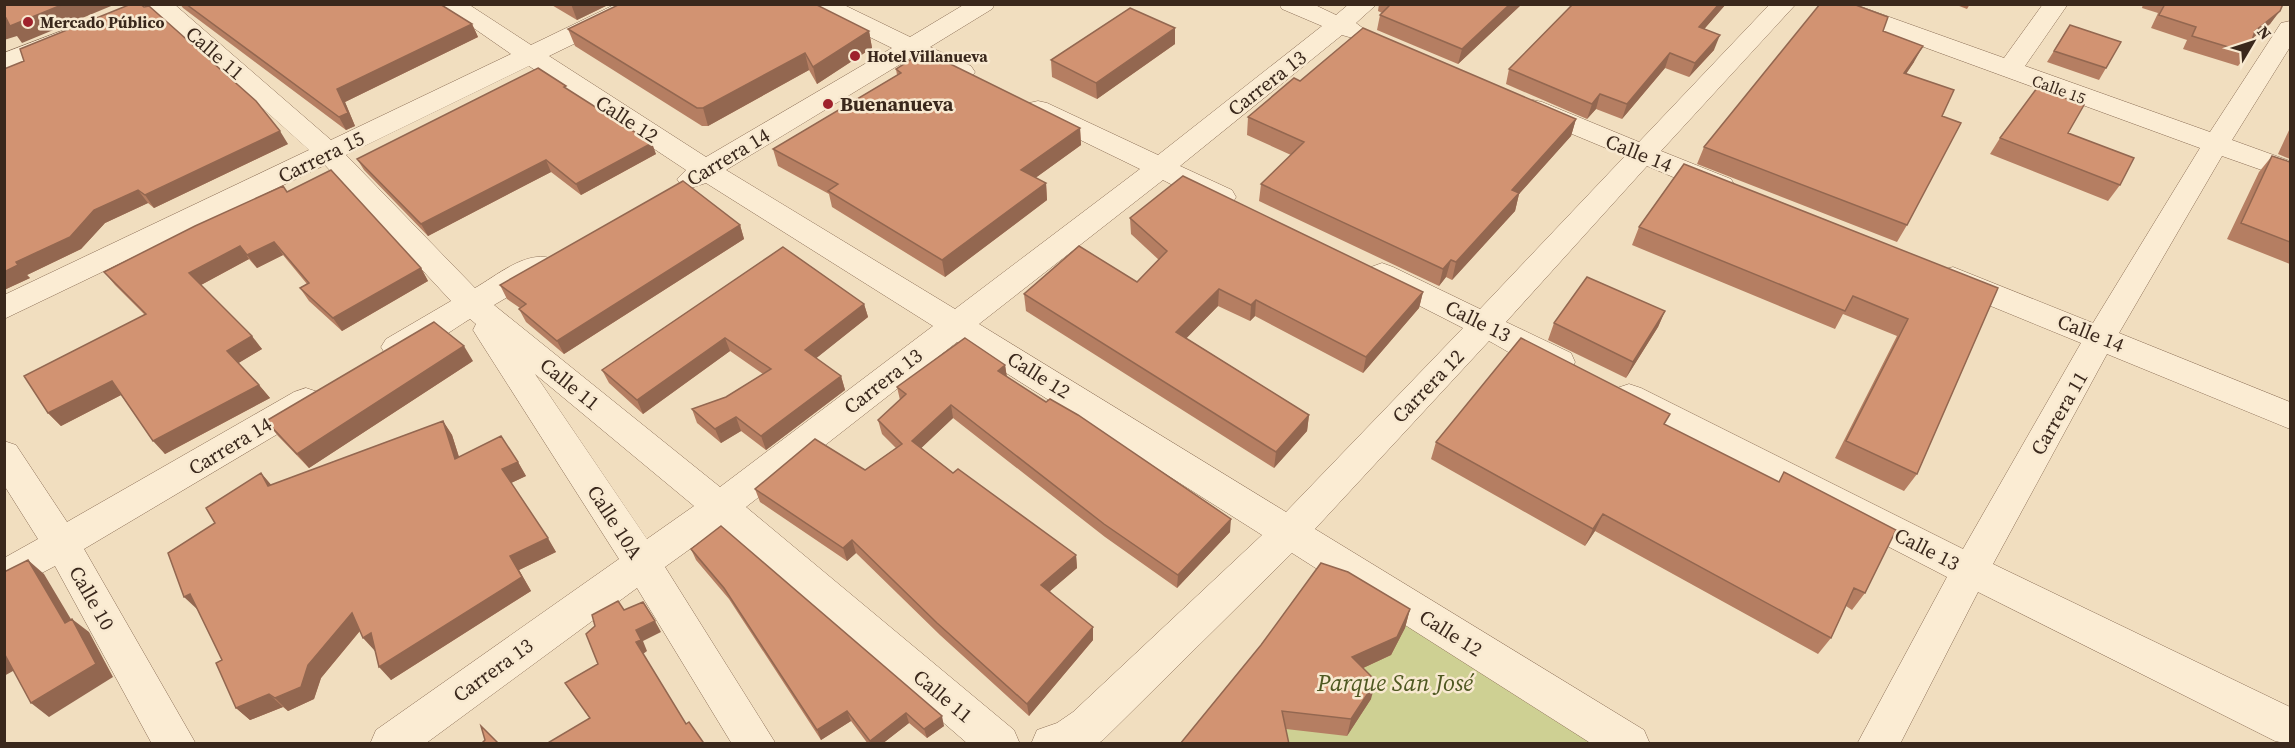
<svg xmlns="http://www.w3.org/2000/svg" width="2295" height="748" font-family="'Source Serif 4',serif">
  <rect width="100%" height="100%" fill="#f1debf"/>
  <path fill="#ced093" d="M1381 600 1609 744H1268Z"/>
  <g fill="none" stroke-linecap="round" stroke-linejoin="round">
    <g stroke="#8b6e56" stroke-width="1">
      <path id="minor" d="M147 4H174L331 140 511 54 439 4H468L531 45 616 4H649L646 9 549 56 706 157 892 48 813 9 810 4H842L910 37 965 4H995L992 9 930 47 971 66 975 72 971 78C951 82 930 66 912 57L726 170 955 309 1140 169 1029 115 1025 109 1029 103 1038 101 1047 103 1158 155 1322 26 1282 9 1279 4H1313L1336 15 1349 4H1377L1356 23 1368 32 1365 37 1356 39 1342 35 1180 166 1232 190 1236 197 1232 204C1210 210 1183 190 1163 180L979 324 1286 512 1463 328 1371 281 1367 274 1371 267 1382 263 1393 267 1480 309 1625 156 1524 114 1520 108 1524 102 1533 100 1542 102 1639 142 1770 4H1796L1661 151 1731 179 1735 186 1731 193 1721 195 1711 193 1647 166 1506 322 1571 353 1575 362 1571 371C1545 378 1512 353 1489 341L1315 529 1644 730 1650 744H1592L1292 553 1103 740 1097 744H1031L1037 730 1057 723 1073 712 1262 535 957 342 746 507 1014 730 1020 744H968L719 528 665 567 776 744H732L637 588 425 744H370L376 730 619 559 478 338 473 330 476 324 470 319C448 332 410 363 386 355L381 347 386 339 451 301 325 165 4 319V295L309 150ZM529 66 686 170 677 179 681 185 691 188 706 183 933 326 720 487 494 305 550 272 554 265 550 258C525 251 496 276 475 288L346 155ZM535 374 694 506 647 539Z
        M1817 4H1853L2004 58 2043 4H2068L2025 66 2210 132 2281 23 2290 21V47L2232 140 2290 161V180L2222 156 2119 333 2290 402V429L2107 354 1993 564 2290 707V744L2275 741 1978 592 1900 744H1857L1947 577 1617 406 1612 397 1617 388 1629 384 1641 388 1963 549 2081 343 1942 286 1938 278 1942 270 1953 267 2093 323 2200 148 1820 9Z
        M64 30 73 33 77 38 73 43 4 70V53Z
        M306 388 318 392 323 401 318 410 84 549 196 744H152L55 566 4 593V558L38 539 4 485V441L16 445 67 522 294 392Z"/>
    </g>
    <use href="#minor" fill="#fbecd3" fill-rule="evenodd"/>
  </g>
  <path fill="#b57e62" d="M180 4H440L472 24 478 37 345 102 355 126 346 130 183 8Z
    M550 4H610L577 20Z
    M1379 4H1522L1458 64 1377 30 1380 15 1382 13 1378 11Z
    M1573 4H1726L1704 29 1714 50 1689 77 1665 68 1622 119 1596 109 1587 119 1506 84 1509 69Z
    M1954 4H1970L1967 9Z
    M2143 4H2283L2270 24 2253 38 2248 53 2238 66 2183 49 2187 40 2151 28 2158 13 2142 8Z
    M2070 25 2106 68 2099 80 2047 62Z
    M568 29 869 31 872 48 817 84 809 70 708 126H702L575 46Z
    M1883 31 1914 62 1906 74 1942 116 1907 225 1897 242 1697 164 1704 147Z
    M1175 44 1097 99 1052 77 1051 60Z
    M4 69 288 144 154 208 148 203 105 223 81 249 27 275 30 278 4 290Z
    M896 69 1080 128 1081 145 1035 178 1046 183 1047 200 945 277 832 207 829 194 778 166 773 149 897 75Z
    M1300 81 1576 119 1571 136 1519 194 1515 211 1452 280 1446 277 1439 286 1259 201 1261 184 1291 155 1247 135 1248 117Z
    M567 90 656 154 581 195 551 172 428 236 364 170 357 159Z
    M2290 128V159L2278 154Z
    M2068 133 2120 185 2108 201 1990 154 2000 138Z
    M2272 156 2290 162V264L2227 239 2259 172Z
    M287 192 421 268 428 281 342 331 309 301 300 288 307 284 283 255 257 268 249 259 201 285 262 349 238 363 259 385 270 398 165 454 121 395 61 426 48 413 145 315 115 285 104 272Z
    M1130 218 1423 292 1419 308 1363 373 1255 316 1250 321 1218 306 1186 338 1309 415 1307 431 1274 468 1026 311 1024 294 1137 282 1159 260 1131 234Z
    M740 225 744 239 564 354 526 322 519 309 520 308 507 299 500 285Z
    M1639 227 1998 288 1917 474 1904 491 1835 458 1897 336 1843 314 1835 329 1632 245Z
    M783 247 864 304 868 317 816 358 841 376 845 390 766 450 741 431 721 443 697 423 692 409 726 397 763 374 730 351 643 414 609 383 602 370Z
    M1665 311 1658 327 1626 378 1548 340 1554 323Z
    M473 361 309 468 278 436 266 421Z
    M1005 365 1007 377 1230 532 1177 588 1105 537 953 418 921 448 953 473 1076 555 1077 568 1050 591 1093 640 1029 716 940 635 856 553 847 561 760 502 755 489 865 470 896 448 882 434 878 420 900 400 897 387Z
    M443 421 452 435 459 457 518 462 526 476 511 483 556 552 519 570 531 591 391 680 375 651 360 631 321 678 314 699 288 711 283 707 250 720 236 708 215 523 261 473 271 485Z
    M1665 424 1865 593 1852 610 1846 606 1831 638 1818 654 1595 531 1585 546 1431 459 1436 442Z
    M691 549 944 726 927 738 909 723 882 744H868L851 721 821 740 729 599 696 560Z
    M1410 609 1405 628 1391 655 1363 668 1371 699 1347 736 1286 729 1180 744Z"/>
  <path fill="#936750" d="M64 4H116L22 43 17 36 4 40V19Z
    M571 4H610L577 20Z
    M1510 4H1522L1458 64 1462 49Z
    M1719 4H1726L1693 42 1699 27Z
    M2280 11 2270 24 2245 44 2255 31Z
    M472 24 478 37 345 102 355 126 346 130 339 117 337 89Z
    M1175 28V44L1097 99 1096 83Z
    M869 31 872 48 817 84 813 67Z
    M1720 35 1714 50 1689 77 1695 63Z
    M1923 46 1914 62 1895 90 1904 73Z
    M805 53 809 70 708 126 703 108Z
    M1670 53 1665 68 1622 119 1627 104Z
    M1600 94 1596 109 1587 119 1592 104Z
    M1576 119 1571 136 1519 194 1515 211 1452 280 1456 262 1512 190Z
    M1080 128 1081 145 1023 187 1021 170Z
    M280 131 288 144 154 208 145 195Z
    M652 143 656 154 581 195 576 184Z
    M546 160 551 172 428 236 421 224Z
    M1046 183 1047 200 945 277 942 260Z
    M138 190 148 203 105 223 81 249 27 275 30 278 4 290V272L16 262 94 210Z
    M740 225 744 239 564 354 557 341Z
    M274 242 283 255 257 268 247 255Z
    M240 246 249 259 199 286 189 273Z
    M1451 260 1446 277 1439 286 1443 269Z
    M421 268 428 281 342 331 333 318Z
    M1219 289 1218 306 1176 349V332Z
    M1423 292 1419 308 1363 373 1366 357Z
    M1256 300 1255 316 1250 321 1251 305Z
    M864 304 868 317 809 364 805 350Z
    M1665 311 1658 327 1626 378 1633 362Z
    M252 336 262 349 237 364 227 351Z
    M725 338 730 351 643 414 637 400Z
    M464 346 473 361 309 468 297 454Z
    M1005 365 1007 379 998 371Z
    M841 376 845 390 766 450 761 436Z
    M112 381 123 394 61 426 48 413Z
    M259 385 270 398 165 454 153 441Z
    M951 405 953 418 915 454 912 441Z
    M1309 415 1307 431 1274 468 1276 452Z
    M736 417 741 431 721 443 715 429Z
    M443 421 452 435 464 473 455 459Z
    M518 462 526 476 511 483 502 469Z
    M261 473 273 487 268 486Z
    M1603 514 1595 531 1585 546 1593 529Z
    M1231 519 1230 532 1177 588 1178 575Z
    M548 538 556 552 519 570 531 591 391 680 379 667 510 556Z
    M852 540 856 553 847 561 843 548Z
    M1076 555 1077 568 1043 597 1041 585Z
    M28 560 44 574 81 636 72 619 89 632 113 677 49 717 31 703 65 623Z
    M190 594 198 610 184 597Z
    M1410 609 1405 628 1391 655 1348 675 1352 657Z
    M352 613 363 627 321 678 314 699 288 711 275 698 308 665Z
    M655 621 661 632 643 641 647 651 643 654 636 642V630Z
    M1093 627V640L1029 716 1027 704Z
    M371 633 383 646 375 651 363 638Z
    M4 653 22 666 4 676Z
    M1376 681 1371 699 1347 736 1351 719Z
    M269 694 283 707 250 720 236 708Z
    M847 711 851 721 821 740 817 730Z
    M906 713 909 723 882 744H871L870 741Z
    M942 716 944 726 927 738 924 729Z"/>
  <path fill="#d29372" stroke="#936750" stroke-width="1.5" d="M4 4H64L10 26 6 18 4 19Z
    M131 4H140L144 7 149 6 256 101 280 131 145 195 138 190 94 210 70 237 16 262 18 265 4 272V69L24 61 20 49Z
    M186 4H440L472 24 337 89 348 113 339 117Z
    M620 4H815L869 31 813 67 805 53 703 108H697L568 29Z
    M1391 4H1510L1462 49 1380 15Z
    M1573 4H1719L1699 27 1720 35 1695 63 1670 53 1627 104 1600 94 1592 104 1509 69Z
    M1820 4H1853L1888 17 1883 31 1923 46 1904 73 1954 90 1942 116 1961 123 1907 225 1704 147Z
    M2165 4H2283L2280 11 2255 31 2248 53 2192 36 2196 27 2159 15Z
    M1130 8 1175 28 1096 83 1051 60Z
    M2070 25 2121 42 2106 68 2054 51Z
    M1363 28 1576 119 1512 190 1519 193 1456 262 1451 260 1443 269 1261 184 1304 142 1248 117 1294 78 1300 81Z
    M924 51 1080 128 1021 170 1046 183 942 260 828 191 838 184 773 149 901 73 896 69Z
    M538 68 566 86 564 87 652 143 576 184 546 160 421 224 357 159Z
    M2037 88 2084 105 2068 133 2134 158 2120 185 2000 138Z
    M2272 156 2290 162V242L2241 223Z
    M1684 164 1998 288 1917 474 1846 441 1908 319 1853 296 1845 311 1639 227Z
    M331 170 421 268 333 318 300 288 309 283 274 242 247 255 240 246 189 273 252 336 227 351 259 385 153 441 112 381 48 413 24 376 146 314 104 272 195 226 283 186 287 192Z
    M1183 176 1423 292 1366 357 1256 300 1251 305 1219 289 1176 332 1309 415 1276 452 1024 294 1079 246 1137 282 1167 251 1130 218Z
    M683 181 740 225 557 341 519 309 526 304 500 285Z
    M783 247 864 304 805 350 841 376 761 436 736 417 715 429 692 409 726 397 771 369 725 338 637 400 602 370Z
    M1587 277 1665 311 1633 362 1554 323Z
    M434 322 464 346 297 454 266 421Z
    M965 338 1005 365 998 371 1046 402 1050 399 1078 415 1231 519 1178 575 1104 524 951 405 912 441 953 473 958 469 1076 555 1041 585 1093 627 1027 704 937 623 852 540 843 548 755 489 815 439 865 470 902 444 878 420 906 394 897 387Z
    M1521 338 1670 414 1664 424 1779 482 1784 472 1896 530 1865 593 1854 588 1831 638 1603 514 1593 529 1436 442Z
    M443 421 455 459 501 436 518 462 502 469 548 538 510 556 522 577 379 667 371 633 363 638 352 613 308 665 301 687 275 698 269 694 236 708 216 663 222 660 190 594 184 597 168 553 215 523 206 508 261 473 268 486Z
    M721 526 942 716 924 729 906 713 870 741 847 711 817 730 724 588 691 549Z
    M28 560 65 623 72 619 96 664 31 703 4 653V572Z
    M1321 563 1348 572 1410 609 1397 637 1352 657 1376 681 1351 719 1282 711 1289 744H1180L1261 645Z
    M618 601 624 610 643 602 655 621 636 630 641 640 636 642 686 724 689 722 703 742 704 744H546L590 718 565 683 598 664 586 634 595 626 592 615Z
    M481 726 499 744H481L485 740Z"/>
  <g fill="#9f222c" stroke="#f8e9d0" stroke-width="2">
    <circle cx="28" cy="22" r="6"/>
    <circle cx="855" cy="56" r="6"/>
    <circle cx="828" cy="104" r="6"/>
  </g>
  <g text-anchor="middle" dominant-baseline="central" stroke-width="5" stroke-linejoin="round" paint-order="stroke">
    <g font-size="16" font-weight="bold" fill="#3a281c" stroke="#f8e9d0" text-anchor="start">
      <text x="40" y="22">Mercado Público</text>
      <text x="867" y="56">Hotel Villanueva</text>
    </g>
    <g font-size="16" fill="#3a281c" stroke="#f8e9d0">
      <text transform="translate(2059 89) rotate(20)">Calle 15</text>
    </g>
    <g font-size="20" fill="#3a281c" stroke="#f8e9d0">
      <text transform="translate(215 53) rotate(41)">Calle 11</text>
      <text transform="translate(1267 83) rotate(-38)">Carrera 13</text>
      <text transform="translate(627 119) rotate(33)">Calle 12</text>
      <text transform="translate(1639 153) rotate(22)">Calle 14</text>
      <text transform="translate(321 157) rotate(-26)">Carrera 15</text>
      <text transform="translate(728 157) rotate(-31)">Carrera 14</text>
      <text transform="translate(1478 321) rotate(26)">Calle 13</text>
      <text transform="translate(2091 333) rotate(22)">Calle 14</text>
      <text transform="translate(1039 375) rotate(32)">Calle 12</text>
      <text transform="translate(883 381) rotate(-38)">Carrera 13</text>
      <text transform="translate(570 384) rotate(39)">Calle 11</text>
      <text transform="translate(1428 386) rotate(-46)">Carrera 12</text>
      <text transform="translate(2059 413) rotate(-60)">Carrera 11</text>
      <text transform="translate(230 446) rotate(-31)">Carrera 14</text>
      <text transform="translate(615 522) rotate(57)">Calle 10A</text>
      <text transform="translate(1927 549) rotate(27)">Calle 13</text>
      <text transform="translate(92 598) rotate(60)">Calle 10</text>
      <text transform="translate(1451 633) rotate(32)">Calle 12</text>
      <text transform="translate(493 670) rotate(-36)">Carrera 13</text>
      <text transform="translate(943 696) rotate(40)">Calle 11</text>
    </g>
    <g font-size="20" font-weight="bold" fill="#3a281c" stroke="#f8e9d0" text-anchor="start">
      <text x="840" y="104">Buenanueva</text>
    </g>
    <g font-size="24" font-style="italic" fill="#4e5821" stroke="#f8e9d0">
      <text x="1395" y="682">Parque San José</text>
    </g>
  </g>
  <rect width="2295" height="748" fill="none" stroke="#3a281c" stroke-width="12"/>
  <g transform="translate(2253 42) rotate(51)" stroke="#f8e9d0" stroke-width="4.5" paint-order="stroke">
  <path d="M0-4.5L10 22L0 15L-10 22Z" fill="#3a281c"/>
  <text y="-9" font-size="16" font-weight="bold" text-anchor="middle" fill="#3a281c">N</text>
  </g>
</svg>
